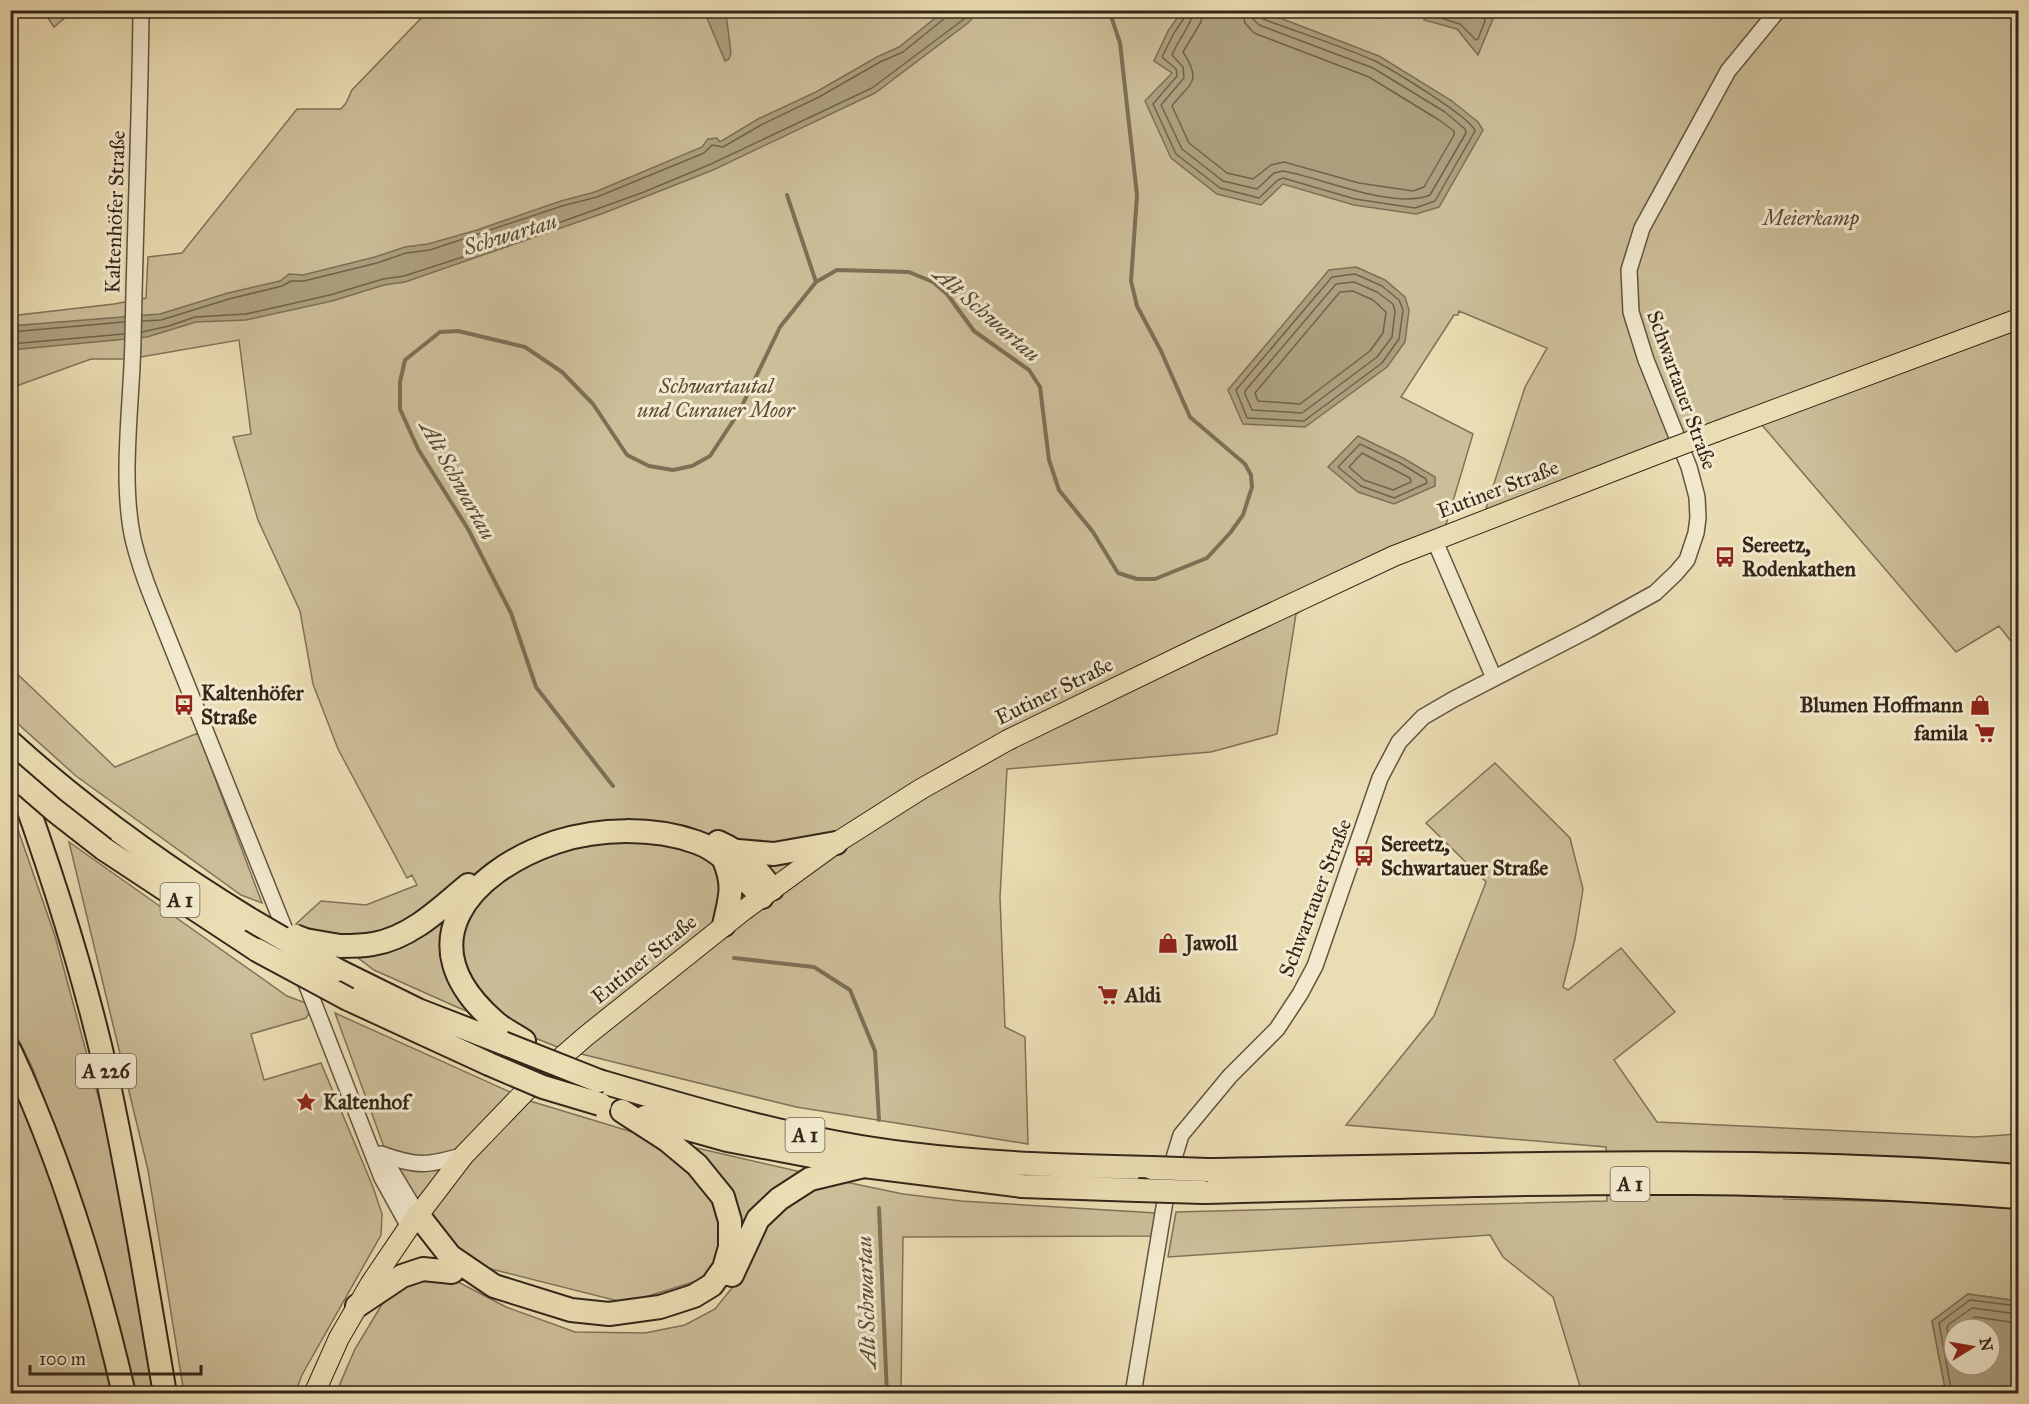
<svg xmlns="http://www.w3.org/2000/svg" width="2029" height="1404" font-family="'IM FELL Great Primer',serif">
  <rect width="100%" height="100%" fill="#ebddb3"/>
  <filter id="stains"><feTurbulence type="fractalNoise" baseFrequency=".00333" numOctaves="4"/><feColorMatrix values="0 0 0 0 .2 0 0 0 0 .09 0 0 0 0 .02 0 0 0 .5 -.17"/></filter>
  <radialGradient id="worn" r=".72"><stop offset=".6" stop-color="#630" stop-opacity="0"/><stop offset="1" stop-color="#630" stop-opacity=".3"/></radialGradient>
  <path fill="#ccbe99" stroke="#807258" stroke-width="1.5" d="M43 11H82L66 17 54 27Z
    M428 11H2018V650L1999 626 1956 652 1756 418 1482 521 1525 387 1547 348 1459 311 1458 315H1454L1401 397 1473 434 1442 538 1310 605 1296 614 1277 734 1211 752 1007 769 1000 897 1005 1027 1025 1037 1028 1144 796 1107 565 1050 459 1008 374 970 325 933 296 924 321 901 366 905 417 885 412 875 407 878 338 749 313 684 300 611 258 520 233 437 251 434 239 340 129 359H91L11 388 10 316 114 304 146 298 148 257 182 253 297 109H341L346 103 352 90Z
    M10 667 115 767 198 733 262 903 241 895 76 776 16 722 11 713Z
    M1495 763 1570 838 1583 889 1575 939 1563 987 1568 990 1621 948 1675 1012 1614 1060 1657 1122 1975 1137 2018 1134V1166L1922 1157 1780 1153 1784 1199 1916 1202 2018 1209V1301L1968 1294 1932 1321 1946 1393H1582L1553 1297 1503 1257 1490 1235 1168 1257 1176 1212 1607 1201 1606 1147 1346 1125 1434 1016 1486 882 1426 823Z
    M10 815 16 824 55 936 112 1148 157 1393H133L124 1344 86 1212 33 1069 11 1024Z
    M69 842 287 996 314 1006 306 1018 251 1034 264 1080 321 1063 373 1187 382 1214 381 1235 302 1375 295 1393H184L148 1170Z
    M335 1013 530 1101 649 1137 836 1180 903 1194 961 1201 1156 1213 1152 1236 903 1237 901 1393H336L355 1349 384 1301 401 1281 443 1274 506 1307 575 1332 645 1333 685 1325 715 1309 740 1278 717 1260 703 1279 626 1303 487 1268 450 1247 391 1166Z
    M10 1081 40 1147 106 1358 112 1393H11Z"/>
  <path fill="#ad9f7e" stroke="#7d6f55" stroke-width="1.5" fill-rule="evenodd" d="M704 11H723L726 14 731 53 729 59 725 61Z
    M944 11H979L968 23 875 93 713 170 604 213 405 282 384 285 332 301 246 320 196 322 147 337 11 350 10 326 160 314 228 293 280 281 289 274 303 275 375 257 405 247 428 244 477 230 561 201 595 192 702 147 708 139 717 138 720 142 758 119 816 92 877 57 899 47Z
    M1182 11H1262L1379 56 1452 101 1478 122 1483 130 1439 207 1416 214 1354 205 1283 184 1261 205 1217 194 1171 158 1145 101 1172 73 1154 61 1168 31Z
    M1360 11H1396L1392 16 1384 18 1364 17Z
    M1481 11 1487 12 1493 19 1478 55 1457 29 1424 20 1422 11Z
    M1356 267 1385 280 1405 297 1409 310 1405 342 1387 367 1305 427 1243 424 1228 390 1329 270Z
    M1358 436 1403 458 1435 477V486L1394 504 1358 492 1328 467Z
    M1968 1294 2018 1301V1393H1946L1932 1321ZM1954 1329H1990V1365H1954Z"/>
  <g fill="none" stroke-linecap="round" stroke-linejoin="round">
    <path stroke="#70624b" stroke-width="1.5" d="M1186 10V15L1174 33 1162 57 1176 69 1177 76 1153 104 1176 154 1220 188 1259 198 1278 180 1283 178 1355 199 1415 208 1435 201 1475 131C1472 118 1391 69 1375 61 1339 45 1300 33 1263 19L1259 15V10
      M1194 10C1193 22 1177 42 1172 55L1183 67 1184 78 1161 105 1182 149 1223 181 1257 189 1274 173 1283 171C1323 178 1393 210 1430 195L1466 133 1465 129 1445 112 1373 68 1259 25 1253 19 1251 10
      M1203 10 1201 22 1183 52C1203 83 1190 82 1172 106L1189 143 1227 173 1253 179 1271 165 1284 162 1359 183 1413 191 1424 187 1454 135V131L1439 120 1369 77 1254 33 1245 23 1242 10
      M1429 10 1431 15 1460 24 1476 40 1478 39 1485 21 1481 10
      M1355 274 1382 286 1399 300 1403 310 1399 339 1382 363 1304 421 1247 418 1236 390 1332 277Z
      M1354 282 1377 292 1393 304 1395 311 1392 337 1377 357 1302 413 1252 410 1245 394V391L1336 284Z
      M1353 291 1373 300 1386 312 1383 333 1370 351 1300 404 1258 401 1255 393 1340 292Z
      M142 321 161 320 229 299 282 286 291 281H304L377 263 406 253 430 250 562 206 597 197 704 153 712 145 723 147 761 125 819 97 880 62 903 52 945 18 948 10
      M10 332 124 322
      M142 332 169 326 195 317 246 314 330 295 383 279 404 276 475 253 644 192 711 164 872 88 964 19 971 10
      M10 344 124 334
      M1360 444 1400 463 1426 479 1427 483 1394 498 1361 486 1338 467Z
      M1362 453 1410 478 1411 482 1393 490 1364 480 1349 467Z
      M1958 1329 1975 1317 2018 1323
      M1954 1363 1947 1328 1948 1325 1972 1308 2018 1314
      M1952 1394 1939 1323 1970 1300 2018 1306"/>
    <path stroke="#7d6f55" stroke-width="4" d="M787 195 816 282
      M613 786 536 687 511 613 468 529 418 449 400 409V382L405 360 440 332 458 331 525 347 562 372 593 404 627 455 649 466 673 470 692 466 710 456 739 412 780 327 816 282 837 270 909 272 933 282 947 294 974 331 1029 370 1040 387 1049 460 1059 490 1093 532 1118 573 1137 579H1155L1207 558 1230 533 1243 515 1252 487 1251 475 1245 464 1190 417 1161 351 1137 306 1131 281 1137 195 1120 43 1109 10
      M734 958 814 967 850 990 875 1051 879 1120
      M879 1208 887 1394
      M359 1394 360 1391"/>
    <g stroke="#62543f" stroke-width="18">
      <path id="minor" d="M141 10C140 120 135 229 133 339 132 402 120 478 133 539 138 560 145 580 153 600L291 945
        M1434 539 1494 678
        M302 973 382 1178 409 1227
        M381 1154 418 1215
        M381 1154C417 1167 428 1166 464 1155
        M1133 1394 1170 1171 1181 1135 1230 1076 1277 1029 1300 994 1315 966 1380 778 1399 742 1423 717 1454 699 1588 630 1655 593 1676 573 1687 560 1696 533 1698 518 1697 497 1689 467 1646 360 1631 312 1629 270 1642 228 1728 71 1778 10"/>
    </g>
    <g stroke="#342618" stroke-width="22">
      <path id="major" d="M1715 432 2018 319
        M314 1394 339 1338 371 1283 409 1227 464 1155 541 1075 586 1036 744 910 836 843 921 789 1008 740 1200 647 1394 556 1662 452"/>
    </g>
    <g stroke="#342618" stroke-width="26">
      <path id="highway" d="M10 742C84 809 166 868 251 920
        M10 758C48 861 82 965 106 1071 129 1178 147 1286 165 1394
        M718 842C745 854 755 867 772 889
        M104 849 257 950
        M738 851 774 854 836 843
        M724 860C735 886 730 898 724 925
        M340 946C351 946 363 946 373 944 410 938 440 909 468 885
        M337 970 418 1010 503 1043
        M348 999 489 1064
        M524 1041C514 1034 502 1029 494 1021 406 944 468 872 556 842 599 828 653 827 696 842 723 851 742 877 762 897
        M10 1051C61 1160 97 1277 124 1394
        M599 1081C701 1111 805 1142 910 1154 991 1164 1071 1166 1152 1168
        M645 1117 727 1140 864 1166 1022 1186 1138 1190
        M1208 1170C1478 1165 1749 1155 2018 1176
        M1203 1192C1366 1188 1529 1182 1692 1183 1801 1184 1910 1189 2018 1197
        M418 1215 450 1256 494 1286 571 1310 609 1314 660 1307 694 1296 712 1285 724 1268 730 1247V1221L723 1197 697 1165 667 1140 622 1111
        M732 1275 758 1219 779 1199 810 1179 864 1166
        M357 1306 402 1276 423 1269 452 1272"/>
    </g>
    <use href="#minor" stroke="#f2e9ce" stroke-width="15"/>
    <use href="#major" stroke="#ebddb3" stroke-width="20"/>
    <use href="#highway" stroke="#ebddb3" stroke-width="22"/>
    <g stroke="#342618" stroke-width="22" stroke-linecap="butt">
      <path id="major-bridge" d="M1662 452 1715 432"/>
    </g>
    <g stroke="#342618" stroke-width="26" stroke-linecap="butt">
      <path id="highway-bridge" d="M10 772 54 810 104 849
        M251 920 337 970
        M295 936 305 940 340 946
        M257 950 348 999
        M503 1043 599 1081
        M489 1064 543 1087 600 1104
        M1152 1168 1208 1170
        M1138 1190 1203 1192"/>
    </g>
    <use href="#major-bridge" stroke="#ebddb3" stroke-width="20"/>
    <use href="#highway-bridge" stroke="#ebddb3" stroke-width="22"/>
  </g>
  <defs>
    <g id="bus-bare" transform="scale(1.62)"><path d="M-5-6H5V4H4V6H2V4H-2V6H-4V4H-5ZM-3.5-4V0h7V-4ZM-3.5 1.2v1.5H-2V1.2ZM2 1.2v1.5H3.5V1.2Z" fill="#8f2418" stroke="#f2e9ce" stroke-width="2.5" paint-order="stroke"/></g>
    <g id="shop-bare" transform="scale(1.62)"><path d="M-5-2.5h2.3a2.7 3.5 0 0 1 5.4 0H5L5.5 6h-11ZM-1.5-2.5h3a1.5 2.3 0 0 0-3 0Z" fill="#8f2418" stroke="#f2e9ce" stroke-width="2.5" paint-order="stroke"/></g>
    <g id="supermarket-bare" transform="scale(1.62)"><path d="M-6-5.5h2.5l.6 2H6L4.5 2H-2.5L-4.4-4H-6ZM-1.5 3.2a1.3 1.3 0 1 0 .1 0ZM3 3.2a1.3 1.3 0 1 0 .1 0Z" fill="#8f2418" stroke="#f2e9ce" stroke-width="2.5" paint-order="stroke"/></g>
    <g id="sight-bare" transform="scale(1.62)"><path d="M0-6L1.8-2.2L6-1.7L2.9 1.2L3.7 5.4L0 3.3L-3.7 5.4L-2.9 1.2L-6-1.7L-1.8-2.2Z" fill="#8f2418" stroke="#f2e9ce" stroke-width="2.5" paint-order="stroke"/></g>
  </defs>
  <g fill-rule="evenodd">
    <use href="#bus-bare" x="1725" y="557"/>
    <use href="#bus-bare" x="184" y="705"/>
    <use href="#shop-bare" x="1980" y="705"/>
    <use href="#supermarket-bare" x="1985" y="733"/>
    <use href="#bus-bare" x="1364" y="856"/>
    <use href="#shop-bare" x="1168" y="943"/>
    <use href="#supermarket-bare" x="1108" y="995"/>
    <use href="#sight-bare" x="306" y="1102"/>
  </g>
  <g text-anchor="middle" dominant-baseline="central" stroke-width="6" stroke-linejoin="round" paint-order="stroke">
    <g fill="#f2e9ce" stroke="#6d604f" stroke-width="1.5">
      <rect x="160.5" y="883" width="39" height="34" rx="4.5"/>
      <rect x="76" y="1054" width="60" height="34" rx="4.5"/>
      <rect x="785.5" y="1118" width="39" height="34" rx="4.5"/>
      <rect x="1610.5" y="1167" width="39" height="34" rx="4.5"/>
    </g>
    <g font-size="20" font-weight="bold" fill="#342618">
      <text x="180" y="900">A 1</text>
      <text x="106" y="1071">A 226</text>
      <text x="805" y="1135">A 1</text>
      <text x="1630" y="1184">A 1</text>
    </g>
    <g font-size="21" fill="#342618" stroke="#f2e9ce">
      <text transform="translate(115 212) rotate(-88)">Kaltenhöfer Straße</text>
      <text transform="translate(1682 390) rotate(70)">Schwartauer Straße</text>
      <text transform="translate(1498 489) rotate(-21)">Eutiner Straße</text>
      <text transform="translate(1054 691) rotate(-26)">Eutiner Straße</text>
      <text transform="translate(1315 898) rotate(-69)">Schwartauer Straße</text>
      <text transform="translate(644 959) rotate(-39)">Eutiner Straße</text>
    </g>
    <g font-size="21" font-style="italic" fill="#5a4c38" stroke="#f2e9ce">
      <text x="1811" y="218">Meierkamp</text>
      <text x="716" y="386">Schwartautal<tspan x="716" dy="24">und Curauer Moor</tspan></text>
    </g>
    <g font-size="21" font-weight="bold" fill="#342618" stroke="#f2e9ce" text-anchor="start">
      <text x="1742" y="545">Sereetz,<tspan x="1742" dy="24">Rodenkathen</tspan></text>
      <text x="201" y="693">Kaltenhöfer<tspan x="201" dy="24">Straße</tspan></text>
      <text x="1963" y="705" text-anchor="end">Blumen Hoffmann</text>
      <text x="1968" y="733" text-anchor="end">famila</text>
      <text x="1381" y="844">Sereetz,<tspan x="1381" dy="24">Schwartauer Straße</tspan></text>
      <text x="1185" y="943">Jawoll</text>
      <text x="1125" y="995">Aldi</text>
      <text x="323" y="1102">Kaltenhof</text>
    </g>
    <g font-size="22" font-style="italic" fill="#584a37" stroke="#f2e9ce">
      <text transform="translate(510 234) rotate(-17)">Schwartau</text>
      <text transform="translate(987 314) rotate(41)">Alt Schwartau</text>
      <text transform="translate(458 480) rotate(61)">Alt Schwartau</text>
      <text transform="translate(866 1302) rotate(-92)">Alt Schwartau</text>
    </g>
  </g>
  <rect width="2029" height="1404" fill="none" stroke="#ebddb3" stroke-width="36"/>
  <rect x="12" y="12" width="2005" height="1380" fill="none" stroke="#342618" stroke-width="3"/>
  <rect x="18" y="18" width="1993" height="1368" fill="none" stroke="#342618" stroke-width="1.5"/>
  <g transform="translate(1972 1347) rotate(79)"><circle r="28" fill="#f2e9ce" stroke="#a69b85" stroke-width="1.5"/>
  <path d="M0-4.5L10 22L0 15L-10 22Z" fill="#8f2418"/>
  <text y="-9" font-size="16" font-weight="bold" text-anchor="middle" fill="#342618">N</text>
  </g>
  <path d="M30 1365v9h171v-9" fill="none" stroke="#342618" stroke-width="3"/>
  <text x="39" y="1365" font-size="18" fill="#342618" stroke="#f2e9ce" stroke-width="4.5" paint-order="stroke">100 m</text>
  <rect width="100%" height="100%" filter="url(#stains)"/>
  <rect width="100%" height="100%" fill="url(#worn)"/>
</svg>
